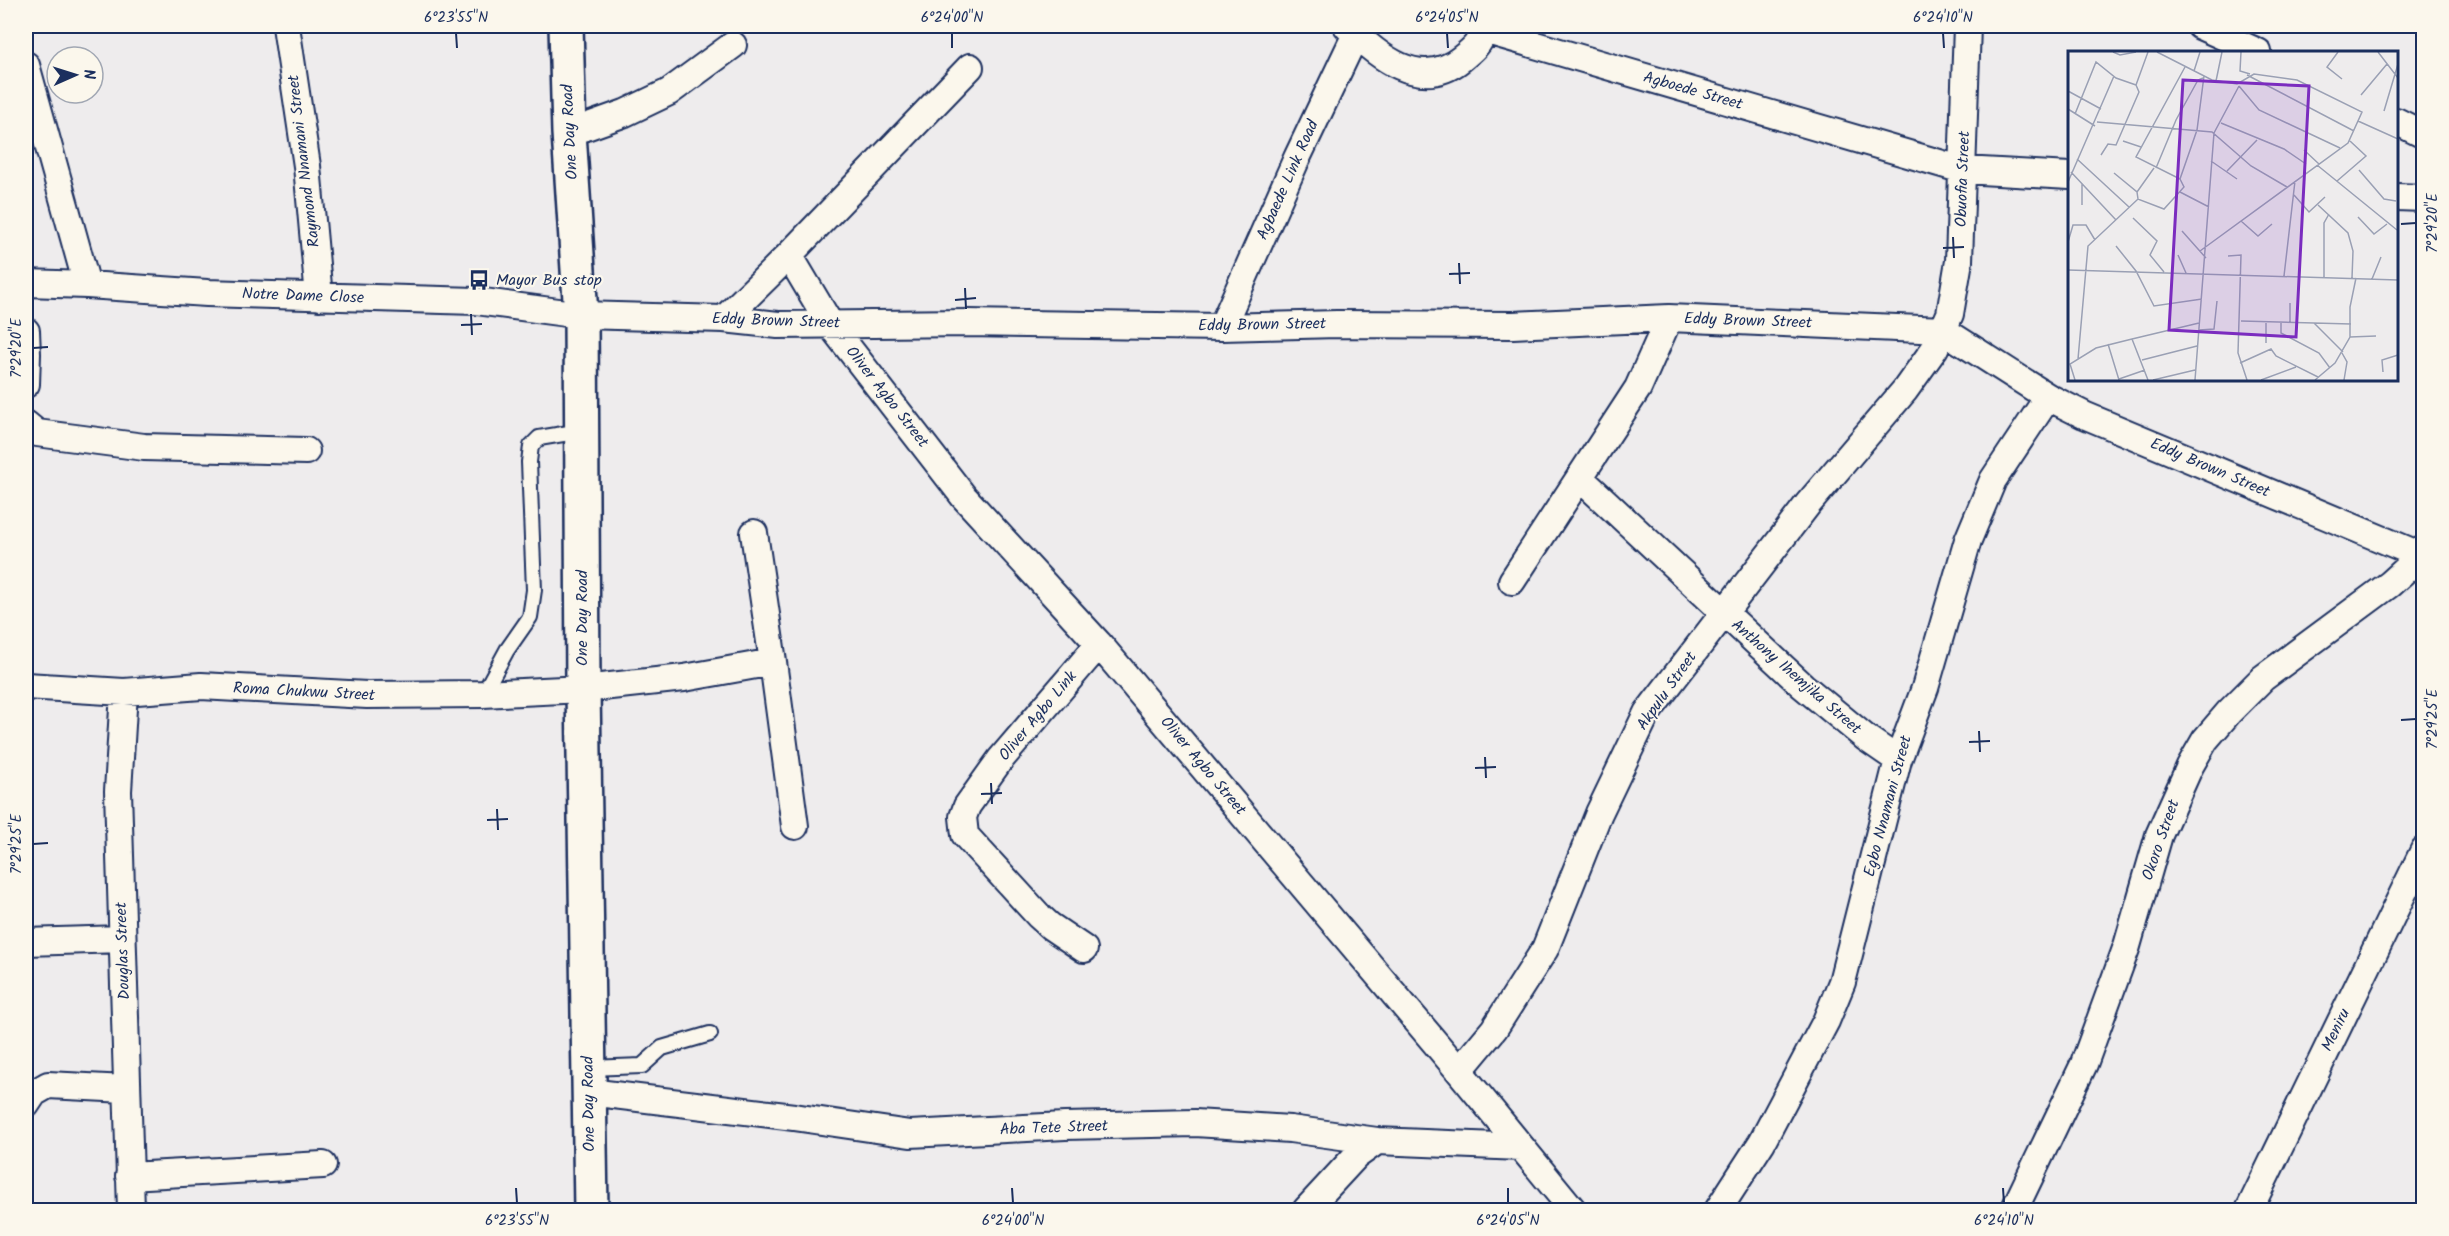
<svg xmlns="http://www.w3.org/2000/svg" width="2449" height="1236" font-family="Kalam,sans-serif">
  <rect width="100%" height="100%" fill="#eeeced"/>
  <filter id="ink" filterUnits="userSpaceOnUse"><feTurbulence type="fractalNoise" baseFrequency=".0167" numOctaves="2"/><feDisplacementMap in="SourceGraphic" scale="12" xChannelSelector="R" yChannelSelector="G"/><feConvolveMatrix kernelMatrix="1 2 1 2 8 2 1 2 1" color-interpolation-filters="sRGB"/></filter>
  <g filter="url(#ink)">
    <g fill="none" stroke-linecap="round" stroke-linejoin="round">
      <g stroke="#1b2f5e" stroke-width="18">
        <path id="lane" d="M483 694 507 650 530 617 534 590 529 462 531 446 539 438 581 431
          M589 1068 642 1066 662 1048 710 1034"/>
      </g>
      <g stroke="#1b2f5e" stroke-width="30">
        <path id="street" d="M286 26 307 166 319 297
          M1347 26C1377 56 1420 92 1461 59 1471 51 1481 43 1484 30L1963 170 2070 176
          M2200 26 2258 52
          M26 65 87 285
          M2396 121 2424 135
          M569 133 625 113 669 92 733 45
          M2396 197 2424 198
          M789 255 830 324 964 497 1099 644 1459 1071 1573 1210
          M26 283 87 285 207 293 476 301 581 315 724 319 778 325 968 323 1222 327 1337 324 1513 325 1669 318 1943 330 2048 397 2084 415 2422 556
          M724 319 789 255 970 67
          M1222 327 1297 158 1356 34
          M26 331 27 354 26 384
          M26 424 37 433 144 447 306 451
          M1580 478 1803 686 1866 738 1898 760
          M1512 581 1638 388 1669 318
          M773 662 795 826
          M26 686 124 692 201 686 367 695 483 694 583 689 684 678 773 662 754 533
          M124 692 118 791 131 1210
          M26 942 122 939
          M1084 949 1050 926 1039 916 965 835 963 817 967 806 1000 760 1099 644
          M1459 1071 1494 1029 1545 949 1599 813 1647 713 1808 504 1905 390 1935 348 1950 314 1959 261 1967 26
          M589 1092 794 1117 910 1134 1065 1126 1195 1123 1290 1129 1377 1141 1521 1147
          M26 1105 34 1093 48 1085 126 1089
          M129 1176 323 1165
          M1306 1210 1356 1156 1377 1141
          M1718 1210 1762 1142 1826 1021 1842 982 1898 760 1925 688 1968 540 1993 480 2048 397
          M2014 1210 2084 1064 2127 946 2159 835 2190 766 2205 740 2229 712 2263 678 2390 584 2424 553
          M2249 1210 2424 850"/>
      </g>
      <g stroke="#1b2f5e" stroke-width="38">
        <path id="secondary" d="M566 26 569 133 581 315 583 689 591 1210"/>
      </g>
      <use href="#lane" stroke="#fbf7ec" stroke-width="14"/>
      <use href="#street" stroke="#fbf7ec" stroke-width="26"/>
      <use href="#secondary" stroke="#fbf7ec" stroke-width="33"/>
    </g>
  </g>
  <path fill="none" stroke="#1b2f5e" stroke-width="2" d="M456 33 457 48M952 33V48M1447 33 1448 48M1943 33 1944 48M2401 224 2416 223M1953 237 1954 258M1943 248 1964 247M1459 263 1460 284M1449 274 1470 273M965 288 966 309M955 300 976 298M471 314 472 335M461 325 482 324M33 348 48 347M2401 720 2416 719M1979 731 1980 752M1969 742 1990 741M1485 757 1486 778M1475 768 1496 767M991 783 992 804M981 794 1002 793M497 809 498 830M487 820 508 819M33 844 48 843M516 1188 517 1203M1012 1188 1013 1203M1508 1188V1203M2003 1188 2004 1203"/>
  <defs>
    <g id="bus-bare" transform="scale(1.62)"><path d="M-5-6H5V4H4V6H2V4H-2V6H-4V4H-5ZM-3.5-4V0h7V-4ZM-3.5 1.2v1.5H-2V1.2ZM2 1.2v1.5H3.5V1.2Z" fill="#1b2f5e" stroke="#fbf7ec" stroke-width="2.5" paint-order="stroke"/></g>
  </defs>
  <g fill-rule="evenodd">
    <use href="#bus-bare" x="479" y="280"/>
  </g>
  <g text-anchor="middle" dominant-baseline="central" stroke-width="4.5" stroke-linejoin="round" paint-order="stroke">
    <g font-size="16" fill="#1b2f5e" stroke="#fbf7ec">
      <text transform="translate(1693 91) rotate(16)">Agboede Street</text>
      <text transform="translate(570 132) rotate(-93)">One Day Road</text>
      <text transform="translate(304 161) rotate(-97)">Raymond Nnamani Street</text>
      <text transform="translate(1963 179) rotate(-88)">Obuofia Street</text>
      <text transform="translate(1288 180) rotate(-66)">Agbaede Link Road</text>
      <text transform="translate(303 296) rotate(2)">Notre Dame Close</text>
      <text transform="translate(776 321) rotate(2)">Eddy Brown Street</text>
      <text transform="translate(1748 321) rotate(2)">Eddy Brown Street</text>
      <text transform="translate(1262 325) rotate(-1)">Eddy Brown Street</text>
      <text transform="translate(887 397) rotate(52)">Oliver Agbo Street</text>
      <text transform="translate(2210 468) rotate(23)">Eddy Brown Street</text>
      <text transform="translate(582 618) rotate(-90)">One Day Road</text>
      <text transform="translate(1796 677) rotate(41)">Anthony Ihemjika Street</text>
      <text transform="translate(1667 691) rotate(-55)">Akpulu Street</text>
      <text transform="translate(304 692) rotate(3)">Roma Chukwu Street</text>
      <text transform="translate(1038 716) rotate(-50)">Oliver Agbo Link</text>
      <text transform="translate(1203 766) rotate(50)">Oliver Agbo Street</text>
      <text transform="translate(1888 806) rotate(-75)">Egbo Nnamani Street</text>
      <text transform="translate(2161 840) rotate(-71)">Okoro Street</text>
      <text transform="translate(123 951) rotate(-92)">Douglas Street</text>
      <text transform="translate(2336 1030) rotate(-64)">Meniru</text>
      <text transform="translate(589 1104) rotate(-91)">One Day Road</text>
      <text transform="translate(1054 1128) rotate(-2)">Aba Tete Street</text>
    </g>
    <g font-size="16" fill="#1b2f5e" stroke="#fbf7ec" text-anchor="start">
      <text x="496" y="280">Mayor Bus stop</text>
    </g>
  </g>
  <g transform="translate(2068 51)">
    <rect width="330" height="330" fill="#eeeced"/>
    <path fill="none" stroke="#9aa0b4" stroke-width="1.5" d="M45 1 52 4 68 1M89 1 144 29 169 33M173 1 172 20 182 23M270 1 259 16 274 28M310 1 330 27M126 20 132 1M179 24 286 80M148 30 154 1M171 35 191 59 272 97M0 40 33 58M293 44 319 13M0 58 27 75M316 60 330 13M7 63 28 11 48 27 68 34M290 70 330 88M29 71 144 81 183 115 219 136M153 72 216 98 238 113M55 90 73 96M236 99 251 113M33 104 40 93 48 94 71 41 68 34 80 1M9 108 61 156M143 110 169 128M249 114 329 179M88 117 108 69 130 29 135 27M291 119 316 148 328 150M159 120 189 89M3 121 48 169M46 122 69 141 70 148M330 126V197M112 128 68 106 117 16M269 130 298 105 282 90M0 131 46 25M14 133V154M69 141 86 117M112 141 141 156M226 144 241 161 257 146M250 154 280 182 285 200 284 227M290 166 306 183 319 173M65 167 89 190 82 204 96 221M173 170 190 185 204 173M114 180 138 207M0 191 5 174H18L27 189M48 195 68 220 86 255 134 248M132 200 280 92 294 61 229 29 186 23 169 33M110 204 118 222M160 205 173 204 170 302 179 329M0 219 330 229M216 225 227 130M256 226V172L261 163M304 228 313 206M222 252V272M173 270 283 273M213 272V282L251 302 262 317M246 272 275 301M131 279 146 278 149 250M282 286 308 285M64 288 131 272M64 288 80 329M198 292V272M40 293 51 329M274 302 279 311 276 329M10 308 20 195 70 148 96 158 116 136 112 128 129 79 136 25M74 309 129 295M172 312 203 298 208 305 250 326M315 321 314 309 330 304M51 328 77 319M7 329 2 313 28 297 64 288M85 329 127 319M127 329 146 82 171 35M193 329 228 316M247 329 267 312 282 286V256L288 227"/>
    <path fill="#7b2cbf" fill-opacity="0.15" stroke="#7b2cbf" stroke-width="3" d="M115 29 241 35 228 286 101 279Z"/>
    <rect width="330" height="330" fill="none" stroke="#1b2f5e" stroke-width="3"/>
  </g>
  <rect width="2449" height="1236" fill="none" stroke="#fbf7ec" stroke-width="66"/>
  <g transform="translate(75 75) rotate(87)"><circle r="28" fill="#fbf7ec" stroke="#a1a7b3" stroke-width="1.5"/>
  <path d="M0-4.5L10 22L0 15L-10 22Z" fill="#1b2f5e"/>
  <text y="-9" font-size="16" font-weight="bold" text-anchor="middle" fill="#1b2f5e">N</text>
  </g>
  <rect x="33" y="33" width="2383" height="1170" fill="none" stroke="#1b2f5e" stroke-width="2"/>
  <g font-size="15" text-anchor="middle" fill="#1b2f5e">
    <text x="456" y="22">6°23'55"N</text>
    <text x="952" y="22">6°24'00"N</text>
    <text x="1447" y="22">6°24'05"N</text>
    <text x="1943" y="22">6°24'10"N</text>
    <text transform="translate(2432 223) rotate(-90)" y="5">7°29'20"E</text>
    <text transform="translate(16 348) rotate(-90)" y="5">7°29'20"E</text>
    <text transform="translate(2432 719) rotate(-90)" y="5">7°29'25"E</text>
    <text transform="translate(16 844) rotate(-90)" y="5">7°29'25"E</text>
    <text x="517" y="1225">6°23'55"N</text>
    <text x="1013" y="1225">6°24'00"N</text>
    <text x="1508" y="1225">6°24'05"N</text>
    <text x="2004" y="1225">6°24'10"N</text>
  </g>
</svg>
